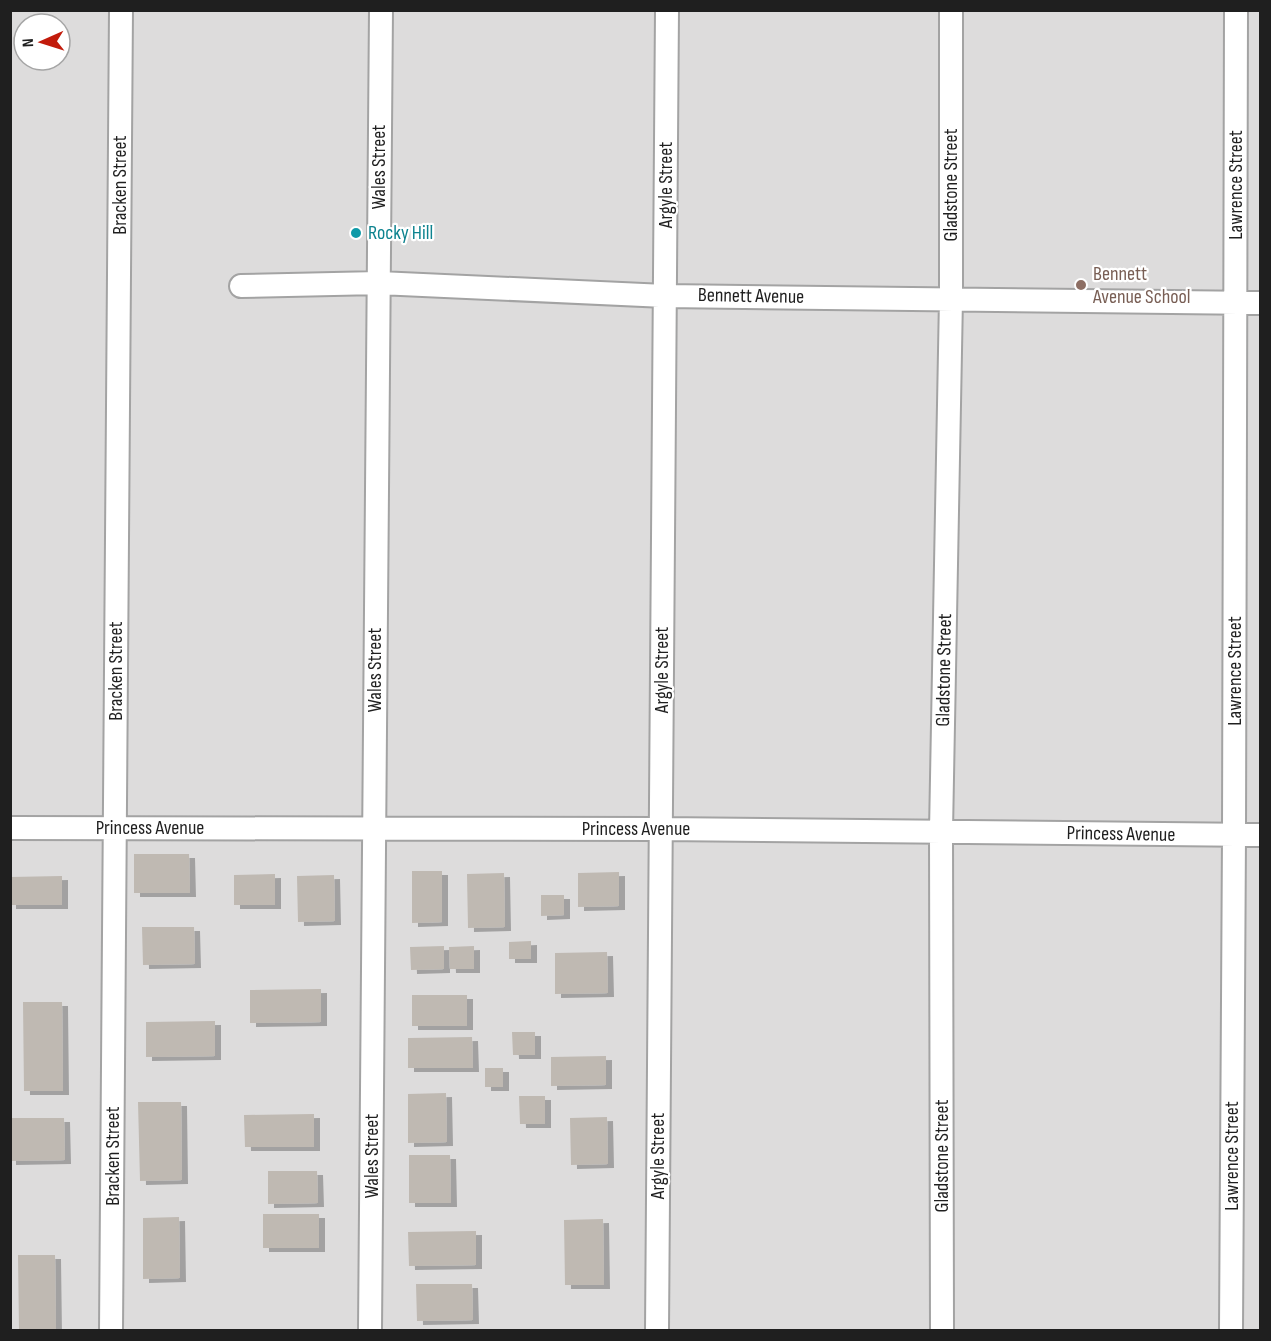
<svg xmlns="http://www.w3.org/2000/svg" width="1271" height="1341" font-family="'Sofia Sans Condensed',sans-serif">
  <defs>
    <filter id="shadow"><feDropShadow dx="6" dy="4" stdDeviation="0" flood-color="#0004"/></filter>
  </defs>
  <rect width="100%" height="100%" fill="#efece5"/>
  <path fill="#dddcdc" fill-rule="evenodd" d="M11 11H1260V1330H11ZM24 24H60V60H24Z"/>
  <path fill="#bfb9b2" filter="url(#shadow)" d="M134 854H189L190 893H134Z
    M412 871H442V922L412 923Z
    M619 872V906L578 907V873Z
    M504 873 505 927 468 928 467 874Z
    M275 874V905H234V875Z
    M334 875 335 921 298 922 297 876Z
    M62 876V905H10V877Z
    M541 895H564V915L541 916Z
    M142 927H194L195 964 143 965Z
    M531 941V959H509V942Z
    M444 946V969L411 970 410 947Z
    M474 946V969H450L449 947Z
    M607 952 608 993 555 994V953Z
    M321 989V1022L250 1023V990Z
    M412 995H467V1026H412Z
    M23 1002H62L63 1091H24Z
    M215 1021V1056L146 1057V1022Z
    M512 1032H535V1055H513Z
    M472 1037 473 1068H408V1038Z
    M606 1056V1085L551 1086V1057Z
    M485 1068H503V1087H485Z
    M446 1093 447 1142 408 1143V1094Z
    M519 1096H545V1124H520Z
    M138 1102H181L182 1180 140 1181Z
    M314 1114V1147H245L244 1115Z
    M607 1117 608 1164 571 1165 570 1118Z
    M10 1118H64L65 1160 10 1161Z
    M409 1155H450L451 1203H409Z
    M268 1171H317L318 1203 268 1204Z
    M263 1214H319V1248H263Z
    M179 1217 180 1278 143 1279V1218Z
    M603 1219 604 1285H565L564 1220Z
    M476 1231V1265L409 1266 408 1232Z
    M18 1255H55L56 1330H19Z
    M416 1284H472L473 1320 417 1321Z"/>
  <g fill="none" stroke-linecap="round" stroke-linejoin="round">
    <g stroke="#a3a3a3" stroke-width="26">
      <path id="minor" d="M241 286 379 283 665 296 1260 303
        M10 828 661 829 1260 835
        M111 1330 121 10
        M370 1330 381 10
        M657 1330 667 10
        M942 1330 941 831 951 298V10
        M1231 1330 1234 836 1236 10"/>
    </g>
    <use href="#minor" stroke="#fff" stroke-width="22"/>
  </g>
  <circle fill="#0f9aa8" stroke="#fff" stroke-width="2" cx="356" cy="233" r="6"/>
  <circle fill="#8d6e63" stroke="#fff" stroke-width="2" cx="1081" cy="285" r="6"/>
  <g text-anchor="middle" dominant-baseline="central" stroke-width="4.5" stroke-linejoin="round" paint-order="stroke">
    <g font-size="20" fill="#1f1f1f" stroke="#fff">
      <text transform="translate(379 167) rotate(-90)">Wales Street</text>
      <text transform="translate(120 185) rotate(-90)">Bracken Street</text>
      <text transform="translate(666 185) rotate(-90)">Argyle Street</text>
      <text transform="translate(951 185) rotate(-90)">Gladstone Street</text>
      <text transform="translate(1236 185) rotate(-90)">Lawrence Street</text>
      <text transform="translate(751 296) rotate(1)">Bennett Avenue</text>
      <text transform="translate(375 670) rotate(-90)">Wales Street</text>
      <text transform="translate(662 670) rotate(-90)">Argyle Street</text>
      <text transform="translate(944 670) rotate(-89)">Gladstone Street</text>
      <text transform="translate(116 671) rotate(-90)">Bracken Street</text>
      <text transform="translate(1235 671) rotate(-90)">Lawrence Street</text>
      <text x="150" y="828">Princess Avenue</text>
      <text x="636" y="829">Princess Avenue</text>
      <text transform="translate(1121 834) rotate(1)">Princess Avenue</text>
      <text transform="translate(113 1156) rotate(-90)">Bracken Street</text>
      <text transform="translate(372 1156) rotate(-90)">Wales Street</text>
      <text transform="translate(658 1156) rotate(-90)">Argyle Street</text>
      <text transform="translate(942 1156) rotate(-90)">Gladstone Street</text>
      <text transform="translate(1232 1156) rotate(-90)">Lawrence Street</text>
    </g>
    <g font-size="20" fill="#0d838f" stroke="#fff" text-anchor="start">
      <text x="368" y="233">Rocky Hill</text>
    </g>
    <g font-size="20" fill="#785e54" stroke="#fff" text-anchor="start">
      <text x="1093" y="274">Bennett<tspan x="1093" dy="23">Avenue School</tspan></text>
    </g>
  </g>
  <rect width="1271" height="1341" fill="none" stroke="#1f1f1f" stroke-width="24"/>
  <g transform="translate(42 42) rotate(267)"><circle r="28" fill="#ffffff" stroke="#a5a5a5" stroke-width="1.5"/>
  <path d="M0-4.5L10 22L0 15L-10 22Z" fill="#c21b0b"/>
  <text y="-9" font-size="16" font-weight="bold" text-anchor="middle" fill="#1f1f1f">N</text>
  </g>
</svg>
